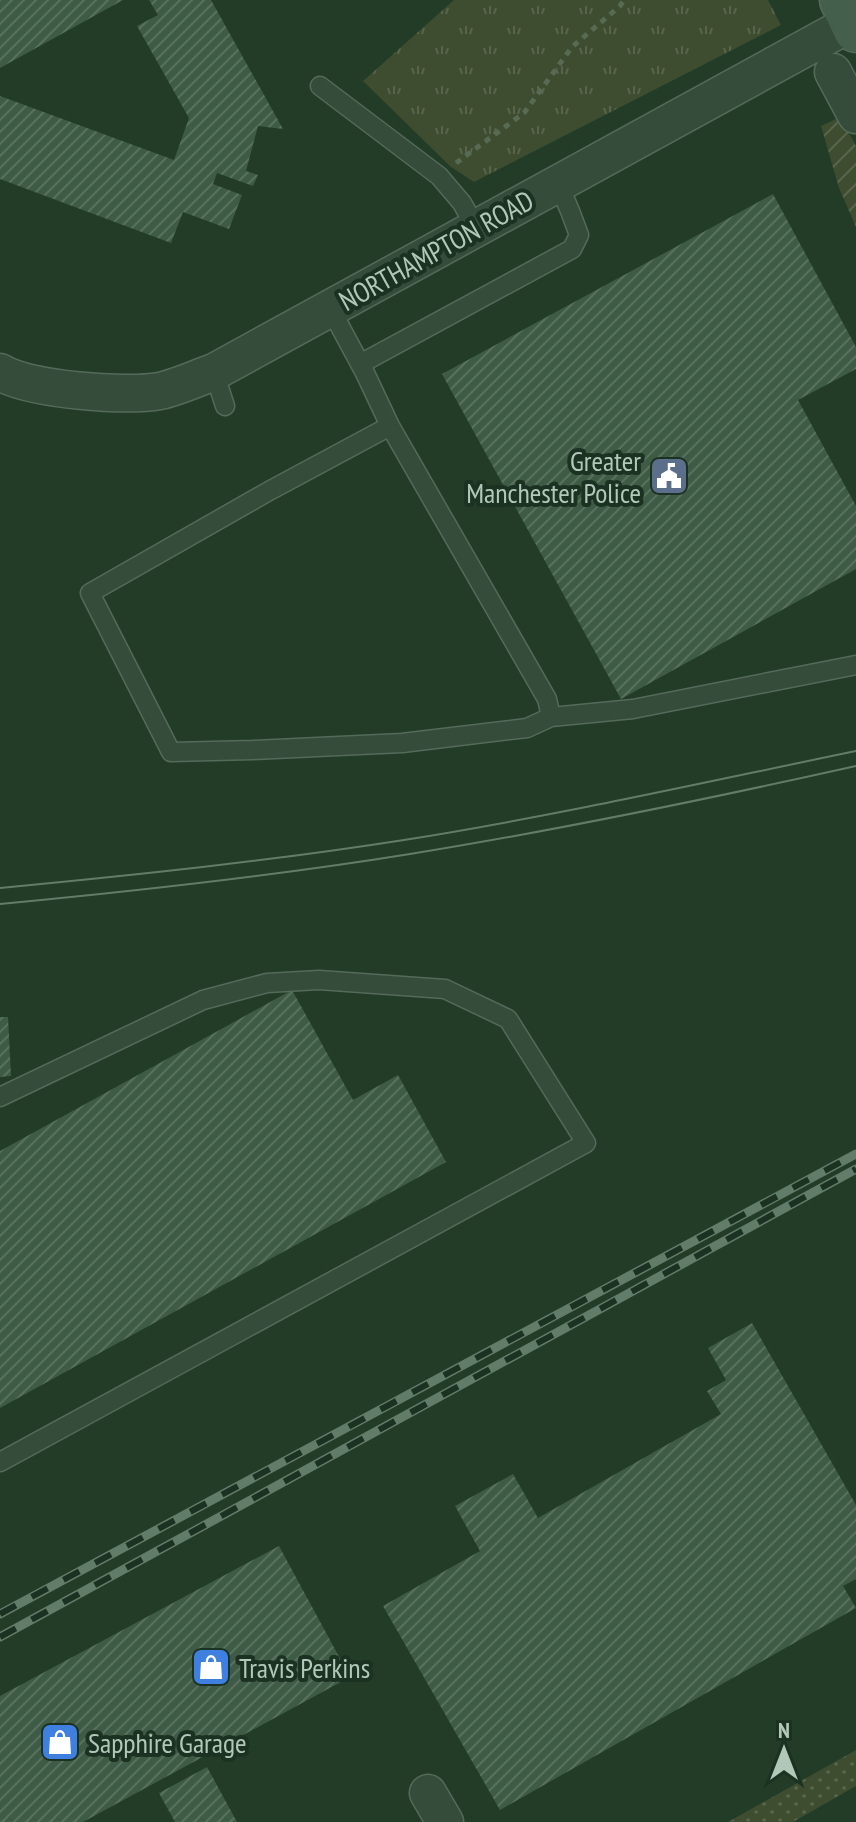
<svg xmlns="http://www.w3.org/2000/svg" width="856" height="1822" font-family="'PT Sans Narrow',sans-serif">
  <defs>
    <pattern id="grass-dots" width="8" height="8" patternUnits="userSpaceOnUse" patternTransform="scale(2)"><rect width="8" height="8" fill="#3e4d30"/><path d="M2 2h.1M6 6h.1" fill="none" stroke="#58654c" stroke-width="1.8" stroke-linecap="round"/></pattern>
    <pattern id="park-tufts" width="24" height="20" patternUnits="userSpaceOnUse" patternTransform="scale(2)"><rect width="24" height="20" fill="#3e4d30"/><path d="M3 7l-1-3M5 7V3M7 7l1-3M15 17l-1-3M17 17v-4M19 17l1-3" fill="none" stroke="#58654c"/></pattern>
    <pattern id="garden-furrows" width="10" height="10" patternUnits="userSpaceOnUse" patternTransform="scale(2)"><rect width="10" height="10" fill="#3e4d30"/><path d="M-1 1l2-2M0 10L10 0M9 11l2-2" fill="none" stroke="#58654c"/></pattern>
    <pattern id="building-hatch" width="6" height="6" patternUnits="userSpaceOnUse" patternTransform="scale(2)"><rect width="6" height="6" fill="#3e5b45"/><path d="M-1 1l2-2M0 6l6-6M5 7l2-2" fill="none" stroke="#58715e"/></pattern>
  </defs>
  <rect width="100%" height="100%" fill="#223c28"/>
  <path fill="url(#grass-dots)" d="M856 1750V1786L793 1822H728Z"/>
  <path fill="url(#park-tufts)" d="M454 0H768L781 25 474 182 451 167 363 81Z"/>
  <path fill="url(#garden-furrows)" d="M840 117 856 146V227L839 188 821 126Z"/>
  <path fill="url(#building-hatch)" d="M0 0H123L0 68Z
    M149 0H211L283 129 258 126 246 171 258 175 253 186 217 173 213 184 242 195 229 229 183 212 171 243 0 179V96L174 160 189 118 137 26 158 15Z
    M773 194 856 347V369L798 400 856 506V569L621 699 442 374Z
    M292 990 353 1100 398 1075 446 1162 0 1408V1151Z
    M0 1017H8L11 1076 0 1077Z
    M752 1323 856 1505V1579L843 1586 856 1608 500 1810 383 1606 480 1551 455 1506 513 1474 538 1518 721 1414 707 1391 726 1380 708 1348Z
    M279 1546 350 1677 83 1822H0V1696Z
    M207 1767 237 1822H175L159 1793Z"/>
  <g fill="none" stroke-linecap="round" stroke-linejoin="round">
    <g stroke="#546a5a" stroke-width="21">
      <path id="lane" d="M320 86 439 176 462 203 476 228
        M330 308 365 373 390 426 547 699 551 717 527 728 402 743 253 750 171 752 90 593 269 491 390 426
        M360 364 572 249 579 235 570 211 558 183
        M214 372 225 406
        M551 717 633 709 856 665
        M0 1097 203 1000 267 983 319 980 445 989 508 1019 586 1143 0 1462"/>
    </g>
    <g stroke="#546a5a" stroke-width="39">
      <path id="street" d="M833 72 856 115
        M0 372C30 390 125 397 160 391 178 387 197 378 214 372L851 23
        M428 1793 445 1822"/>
    </g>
    <g stroke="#546a5a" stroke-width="47">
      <path id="secondary" d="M842 0 856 30"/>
    </g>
    <path stroke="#576a53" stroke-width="5" stroke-dasharray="6 6" stroke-linecap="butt" d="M456 163 524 113 572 47 620 6 624 0"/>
    <use href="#lane" stroke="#364c3b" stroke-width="18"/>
    <use href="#street" stroke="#364c3b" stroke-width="36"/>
    <use href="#secondary" stroke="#445f4c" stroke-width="44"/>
    <path stroke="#617c68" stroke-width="2" d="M0 888C135 875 270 861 404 840 555 816 706 782 856 751
      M0 904C137 891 274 876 410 854 559 830 708 799 856 766"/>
    <g stroke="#617c68" stroke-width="9">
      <path id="rail" d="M0 1614 856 1154
        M0 1637 856 1169"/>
    </g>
    <use href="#rail" stroke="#1b3121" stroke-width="6" stroke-dasharray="18" stroke-linecap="butt"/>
  </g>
  <defs>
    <g id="civic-square" transform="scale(2)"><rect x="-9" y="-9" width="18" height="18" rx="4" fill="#5c6f8a" stroke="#1b3121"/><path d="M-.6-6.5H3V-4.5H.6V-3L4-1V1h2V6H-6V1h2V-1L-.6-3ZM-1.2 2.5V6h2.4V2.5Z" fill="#fff"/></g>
    <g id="shop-square" transform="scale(2)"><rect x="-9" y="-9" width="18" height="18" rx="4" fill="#3f7fe0" stroke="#1b3121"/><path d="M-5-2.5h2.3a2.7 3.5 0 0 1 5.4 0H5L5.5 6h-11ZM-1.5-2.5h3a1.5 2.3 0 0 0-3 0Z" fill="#fff"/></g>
  </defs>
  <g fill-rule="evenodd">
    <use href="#civic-square" x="669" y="476"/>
    <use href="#shop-square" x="211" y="1667"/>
    <use href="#shop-square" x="60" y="1742"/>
  </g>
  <g text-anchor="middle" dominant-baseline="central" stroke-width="8" stroke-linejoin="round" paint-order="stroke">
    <g font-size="28" fill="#b1c8b8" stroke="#1b3121">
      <text transform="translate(436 250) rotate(-29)">NORTHAMPTON ROAD</text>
    </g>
    <g font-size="28" fill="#b1c8b8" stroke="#1b3121" text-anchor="start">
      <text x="641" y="460" text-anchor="end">Greater<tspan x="641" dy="32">Manchester Police</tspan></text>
      <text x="239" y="1667">Travis Perkins</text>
      <text x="88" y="1742">Sapphire Garage</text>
    </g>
  </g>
  <g transform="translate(784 1750)" stroke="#1b3121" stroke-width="6" paint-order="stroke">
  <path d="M0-6L14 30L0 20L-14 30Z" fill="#b1c8b8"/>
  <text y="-12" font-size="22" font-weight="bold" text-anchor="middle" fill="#b1c8b8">N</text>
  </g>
</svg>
